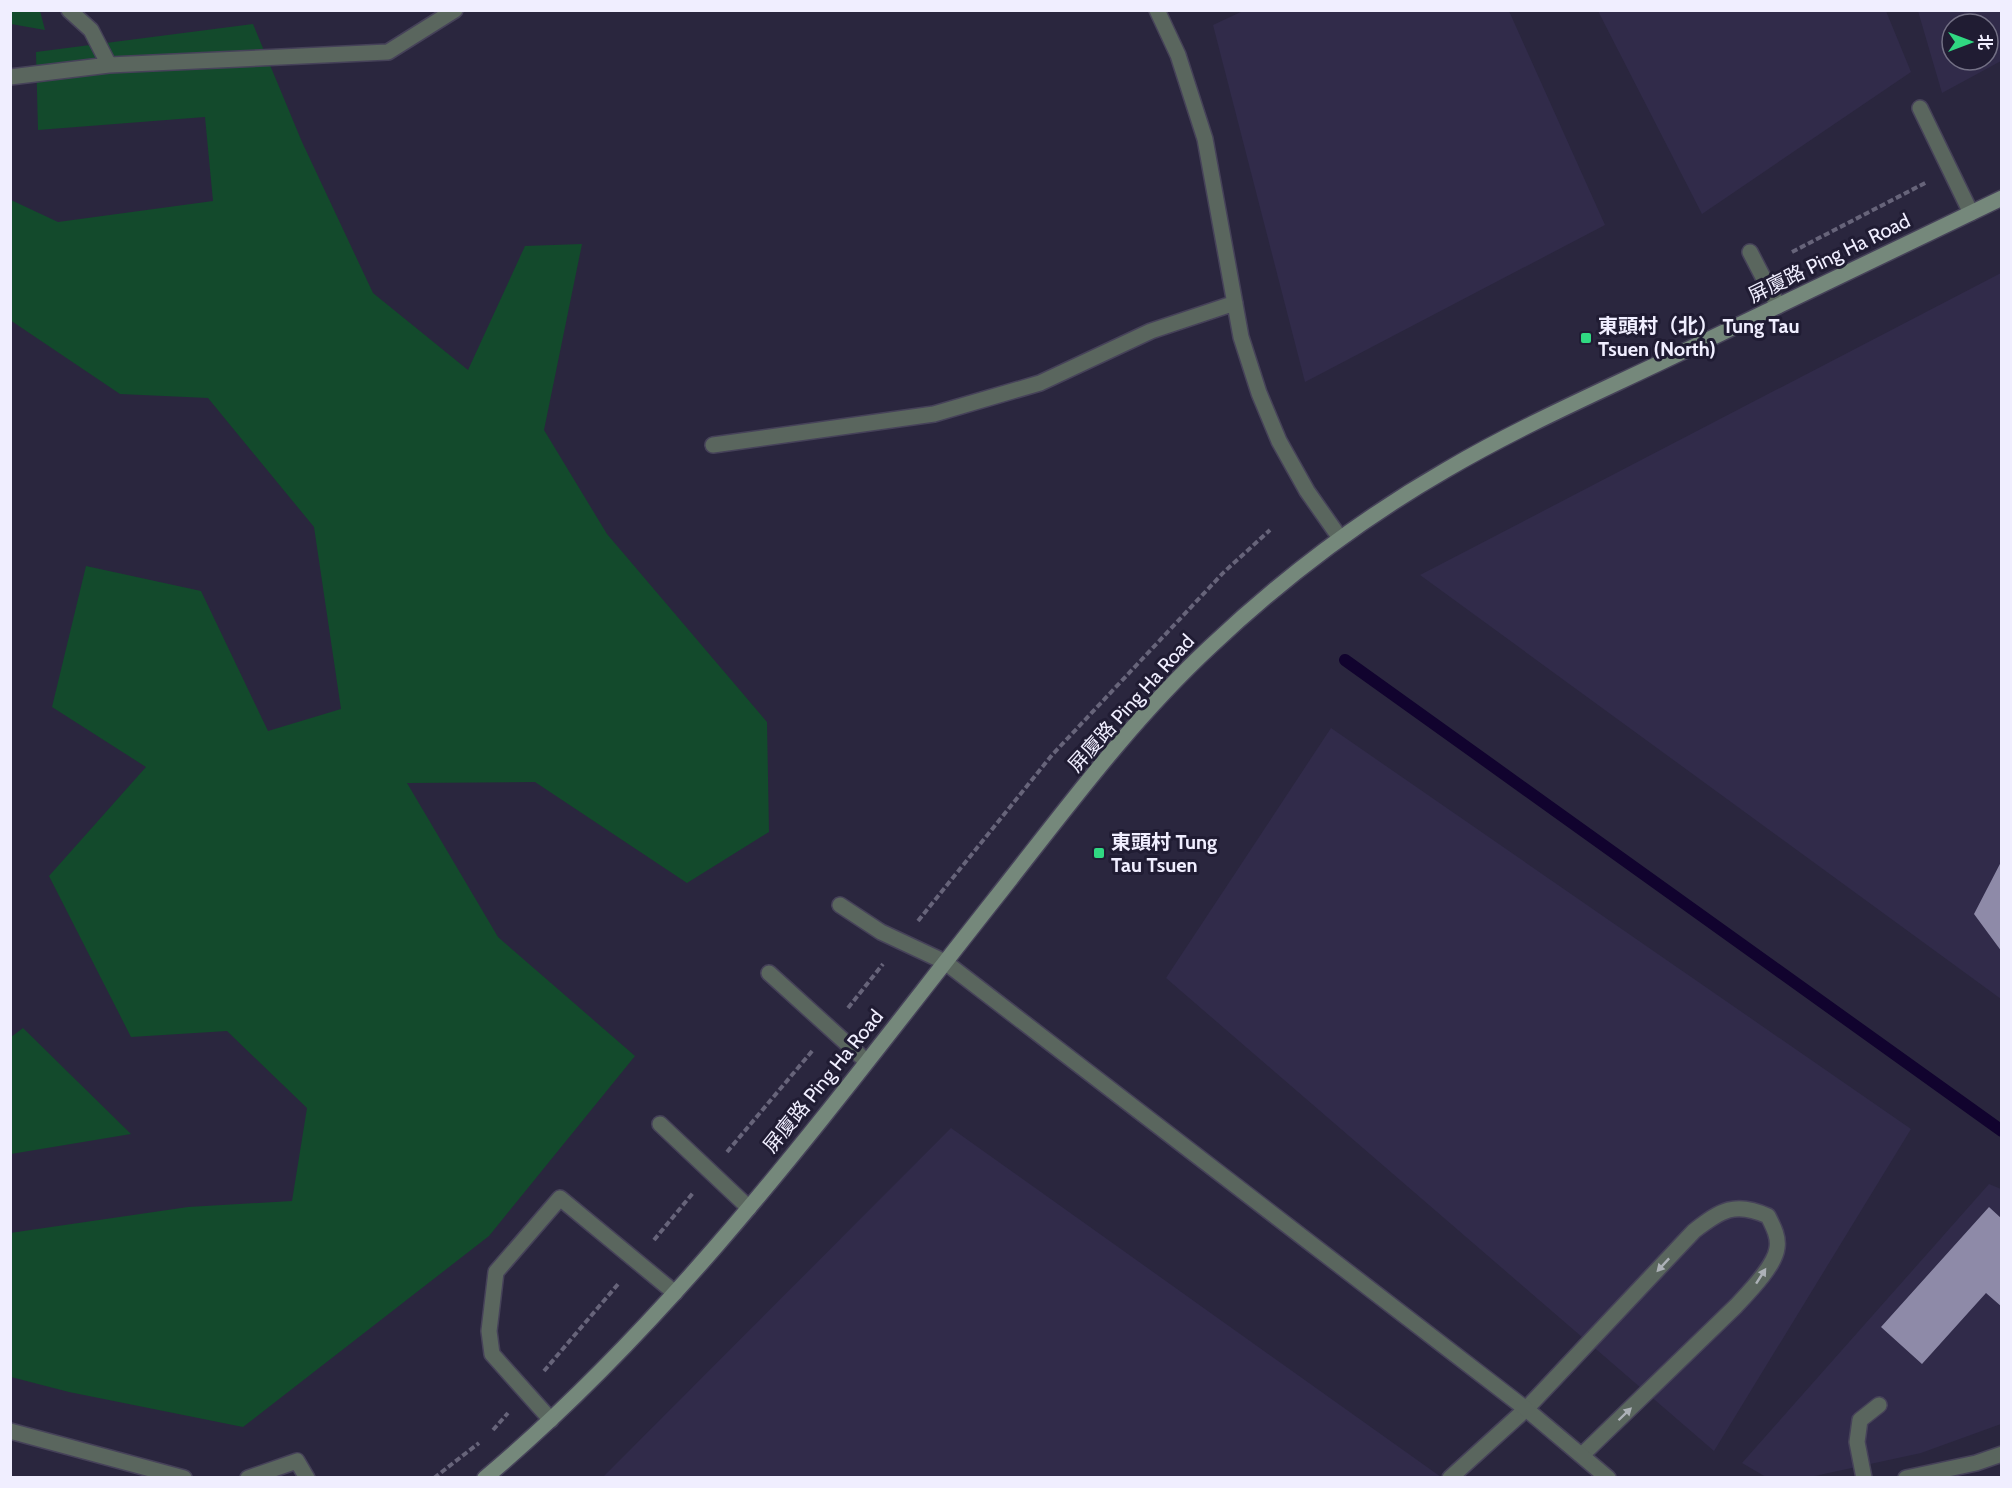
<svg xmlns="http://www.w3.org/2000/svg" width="2012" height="1488" font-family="Cabin,'Noto Sans SC',sans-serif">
  <rect width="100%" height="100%" fill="#2a263e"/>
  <path fill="#312b4a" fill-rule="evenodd" d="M1245 10 1509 11 1605 225 1305 382 1213 25Z
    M1598 11H1886L1911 72 1702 214Z
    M1918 11H2001V61L1942 93ZM1952 24H1988V60H1952Z
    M2001 273V999L1420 575Z
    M1331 728 1911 1129 1714 1451 1166 978Z
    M951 1128 1441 1477H603Z
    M1989 1184 2001 1189V1424L1921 1453 1810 1477H1766L1742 1463Z"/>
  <path fill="#134a2c" d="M10 11H40L45 30 11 24Z
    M253 24 302 142 373 293 468 370 525 246 582 244 544 430 607 534 767 722 769 832 687 883 535 782 407 783 498 937 635 1056 489 1236 243 1427 69 1392 11 1377 10 1233 188 1207 292 1201 307 1108 227 1031 131 1037 49 876 146 767 52 707 86 566 201 591 268 731 341 709 314 527 208 398 120 394 10 320 11 200 58 222 213 201 205 117 38 130 36 52Z
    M23 1028 131 1134 11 1154V1037Z"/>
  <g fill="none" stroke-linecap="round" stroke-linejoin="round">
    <path stroke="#11032e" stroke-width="12" d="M1345 660 2002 1131"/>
  </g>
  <path fill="#8e8aa8" d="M2002 860V952L1974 914Z
    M1989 1207 2002 1219V1307L1986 1293 1922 1364 1881 1327Z"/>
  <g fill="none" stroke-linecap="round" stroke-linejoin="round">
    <g stroke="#464259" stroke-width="18">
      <path id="lane" d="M69 10 91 30 109 65
        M1157 10 1178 55 1205 139 1241 337 1259 393 1279 441 1307 491 1340 538
        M10 77 109 65 388 52 455 10
        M1920 108 1971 213
        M1750 252 1778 306
        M713 445 934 414 1040 383 1151 331 1235 303
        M840 905 881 932 945 962
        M769 973 866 1061
        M660 1124 749 1208
        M551 1420 492 1354 489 1331 496 1272 560 1198 675 1293
        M10 1431 184 1478
        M248 1478 297 1461 307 1478
        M1450 1478 1526 1409 1694 1231C1721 1210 1735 1201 1768 1216 1773 1226 1779 1237 1777 1248 1775 1266 1748 1293 1736 1306L1582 1455
        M1864 1478 1857 1442 1860 1420 1879 1405"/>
    </g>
    <g stroke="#464259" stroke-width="18">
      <path id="street" d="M945 962 1526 1409 1608 1478
        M1906 1478 1976 1463 2002 1454"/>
    </g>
    <g stroke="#464259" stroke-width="18">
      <path id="secondary" d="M485 1478C682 1312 835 1101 994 900 1063 813 1129 722 1211 646 1282 579 1361 519 1446 470 1519 427 1597 393 1672 357 1782 304 1892 251 2002 198"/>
    </g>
    <path stroke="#67647a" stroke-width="4" stroke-dasharray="6 3" stroke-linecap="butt" d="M1792 252 1927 182
      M918 921 1052 755 1224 572 1270 530
      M848 1008 883 964
      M727 1152 813 1050
      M654 1240 693 1193
      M544 1371 619 1283
      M493 1430 508 1413
      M434 1478 479 1443"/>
    <use href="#lane" stroke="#5a665e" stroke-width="15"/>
    <use href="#street" stroke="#5a665e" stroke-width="15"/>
    <use href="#secondary" stroke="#75887b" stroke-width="15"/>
  </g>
  <defs><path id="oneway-solid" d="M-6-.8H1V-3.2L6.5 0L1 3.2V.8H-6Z" transform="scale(1.5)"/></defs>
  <g fill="#acb1b7">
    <use href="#oneway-solid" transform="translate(1663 1265) rotate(133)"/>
    <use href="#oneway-solid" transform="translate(1761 1276) rotate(-57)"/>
    <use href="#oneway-solid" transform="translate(1625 1414) rotate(-44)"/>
  </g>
  <g fill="#30d882" stroke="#201c33" stroke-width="2">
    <rect x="1580" y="332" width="12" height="12" rx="3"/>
    <rect x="1093" y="847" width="12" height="12" rx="3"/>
  </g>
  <g text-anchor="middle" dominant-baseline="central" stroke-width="6" stroke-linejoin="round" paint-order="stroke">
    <g font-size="20" fill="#f0eeff" stroke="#201c33">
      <text transform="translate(1829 258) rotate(-26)">屏廈路 Ping Ha Road</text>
      <text transform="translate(1131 703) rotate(-48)">屏廈路 Ping Ha Road</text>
      <text transform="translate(823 1081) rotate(-51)">屏廈路 Ping Ha Road</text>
    </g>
    <g font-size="20" font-weight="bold" fill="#f0eeff" stroke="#201c33" text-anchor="start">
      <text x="1598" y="326">東頭村（北） Tung Tau<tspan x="1598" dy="23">Tsuen (North)</tspan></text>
      <text x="1111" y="842">東頭村 Tung<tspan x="1111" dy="23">Tau Tsuen</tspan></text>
    </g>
  </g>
  <rect width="2012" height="1488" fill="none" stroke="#f0eeff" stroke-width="24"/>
  <g transform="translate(1970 42) rotate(90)"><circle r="28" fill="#201c33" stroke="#737085" stroke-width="1.5"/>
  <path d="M0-4.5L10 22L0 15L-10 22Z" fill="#30d882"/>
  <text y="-9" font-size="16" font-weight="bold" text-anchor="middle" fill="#f0eeff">北</text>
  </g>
</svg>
